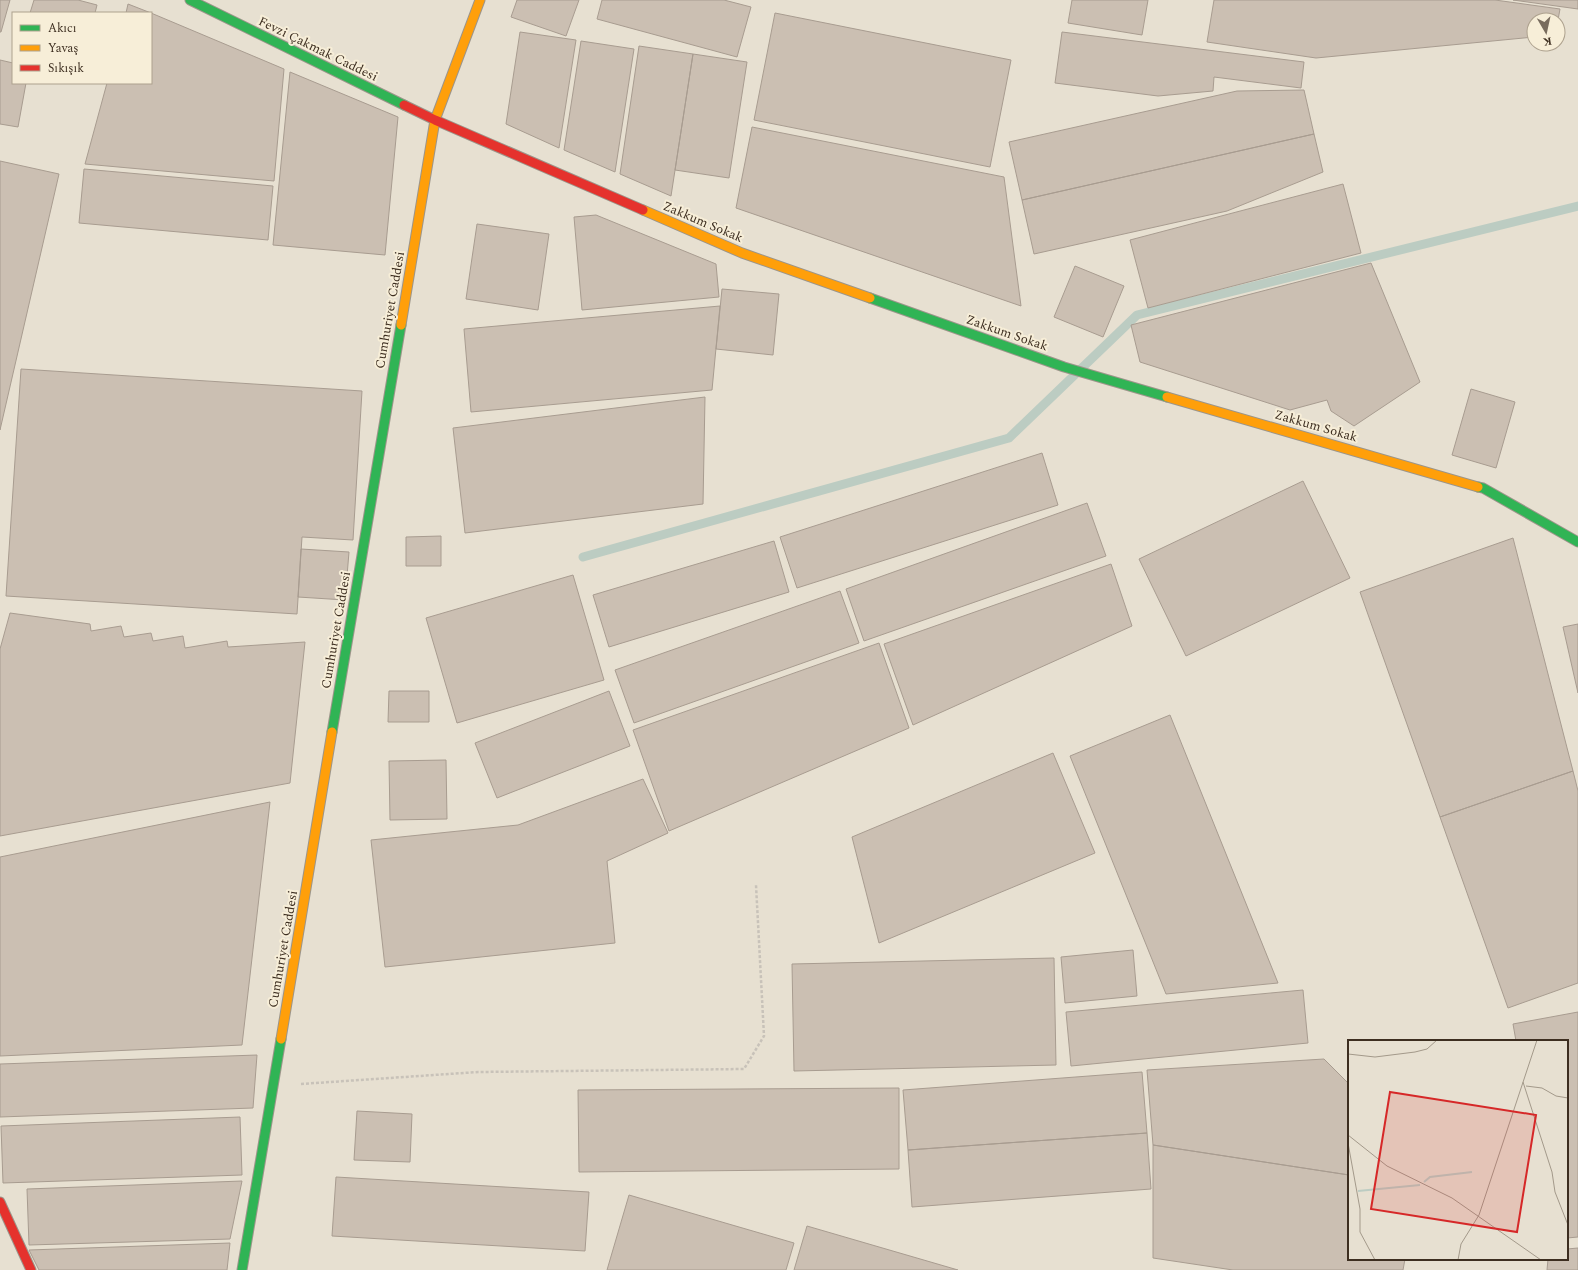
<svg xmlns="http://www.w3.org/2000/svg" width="1578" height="1270" font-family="Spectral,serif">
  <rect width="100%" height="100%" fill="#e7e0d1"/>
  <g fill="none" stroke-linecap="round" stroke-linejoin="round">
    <path stroke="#bcccc2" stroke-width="9" d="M583 557 1009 438 1137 315 1578 206"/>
  </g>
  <path fill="#cbbfb2" stroke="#a89c90" d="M0 0H10L1 32H0Z
    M34 0H78L97 5 95 13H30Z
    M517 0H579L566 36 511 17Z
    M602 0H724L751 7 737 57 597 19Z
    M1072 0H1148L1142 35 1068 23Z
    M1214 0H1495L1560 9 1558 20H1534V37L1316 58 1207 42Z
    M1513 0H1578V9Z
    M128 4 151 13H126Z
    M151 13 284 69 274 181 85 164 107 83H151Z
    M775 13 1011 60 990 167 754 120Z
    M520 32 576 40 559 148 506 124Z
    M1062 32 1304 62 1301 88 1214 77 1213 91 1158 96 1055 83Z
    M581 41 634 49 615 172 564 150Z
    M639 46 693 54 671 196 620 174Z
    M693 54 747 62 729 178 675 170Z
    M0 60 13 63V83H26L18 127 0 124Z
    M290 72 398 117 385 255 273 245Z
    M1304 90 1314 134 1022 200 1009 142 1237 91Z
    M752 127 1004 177 1021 306 736 208Z
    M1314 134 1323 172 1227 211 1034 254 1022 200Z
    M0 161 59 174 0 430Z
    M84 169 273 186 268 240 79 223Z
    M1343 184 1361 253 1148 308 1130 240Z
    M596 215 716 264 719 297 582 310 574 217Z
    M477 224 549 234 538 310 466 299Z
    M1371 263 1420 382 1354 426 1331 411 1327 400 1290 410 1140 362 1131 325Z
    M1075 266 1124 286 1103 337 1054 317Z
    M722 289 779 294 773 355 716 349Z
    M720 306 712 390 471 412 464 329Z
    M21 369 362 391 353 540 302 537 297 614 6 596Z
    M1471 389 1515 402 1496 468 1452 455Z
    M705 397 703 504 465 533 453 428Z
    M1042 453 1058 505 797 588 780 537Z
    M1303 481 1350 578 1186 656 1139 559Z
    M1087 503 1106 556 864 641 846 589Z
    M441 536V566H406V537Z
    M1513 538 1573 771 1440 817 1360 592Z
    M774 541 789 592 609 647 593 595Z
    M301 549 349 552 345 600 298 597Z
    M1111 564 1132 626 913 725 884 644Z
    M573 575 604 680 457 723 426 618Z
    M840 591 859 643 634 723 615 670Z
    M10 613 90 624 91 631 121 626 124 637 151 633 153 641 183 636 185 648 227 641 228 647 305 642 290 783 0 836V649Z
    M1578 624V693L1563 627Z
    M879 643 909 728 669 831 633 730Z
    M389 691H429V722H388Z
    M609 691 630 746 497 798 475 743Z
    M1170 715 1278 983 1166 994 1070 756Z
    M1053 753 1095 853 879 943 852 837Z
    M446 760 447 819 390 820 389 761Z
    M1573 771 1578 791V983L1508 1008 1440 817Z
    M643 779 668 833 607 861 615 943 385 967 371 840 518 825Z
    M270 802 242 1045 0 1056V857Z
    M1133 950 1137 996 1065 1003 1061 957Z
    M1054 958 1056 1065 794 1071 792 964Z
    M1303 990 1308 1043 1071 1066 1066 1012Z
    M1578 1012V1237L1567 1238V1041H1516L1513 1024Z
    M257 1055 253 1108 0 1117V1064Z
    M1324 1059 1349 1084V1175L1153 1145 1147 1070Z
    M1142 1072 1147 1133 908 1150 903 1090Z
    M899 1088V1169L579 1172 578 1090Z
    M357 1111 412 1114 410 1162 354 1160Z
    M240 1117 242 1175 3 1183 1 1126Z
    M1147 1133 1151 1189 912 1207 908 1150Z
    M1153 1145 1349 1175V1259H1405L1403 1270H1233L1153 1258Z
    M336 1177 589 1192 585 1251 332 1236Z
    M242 1181 230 1239 29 1245 27 1189Z
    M629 1195 794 1243 786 1270H607Z
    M807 1226 958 1270H794Z
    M230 1243 227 1270H39L29 1250Z
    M1578 1248V1270H1547L1548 1259H1567V1249Z"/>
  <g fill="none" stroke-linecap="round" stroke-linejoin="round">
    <g stroke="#9c958a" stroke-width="11">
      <path id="fast" d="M190 0 404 105
        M870 298 1064 367 1167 397
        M1478 487 1483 488 1578 542
        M332 732 401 325
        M242 1270 281 1039"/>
    </g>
    <g stroke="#9c958a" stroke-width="11">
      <path id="slow" d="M643 210 742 253 870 298
        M401 325 435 120 480 0
        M1167 397 1478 487
        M281 1039 332 732"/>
    </g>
    <g stroke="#9c958a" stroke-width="11">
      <path id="jam" d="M404 105 435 120 643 210
        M0 1202 31 1270"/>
    </g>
    <path stroke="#c8c2b9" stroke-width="2.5" stroke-dasharray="3 2" stroke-linecap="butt" d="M301 1084 478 1072 744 1069 764 1036 756 885"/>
    <use href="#fast" stroke="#30b455" stroke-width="9"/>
    <use href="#slow" stroke="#ff9f0a" stroke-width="9"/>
    <use href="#jam" stroke="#e5322d" stroke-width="9"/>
  </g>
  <g text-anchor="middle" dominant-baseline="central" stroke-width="4" stroke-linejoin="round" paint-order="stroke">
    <g font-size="13" fill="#3d2e20" stroke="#f7eed8">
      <text transform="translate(318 49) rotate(26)">Fevzi Çakmak Caddesi</text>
      <text transform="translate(703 222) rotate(23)">Zakkum Sokak</text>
      <text transform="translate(390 310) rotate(-80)">Cumhuriyet Caddesi</text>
      <text transform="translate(1007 333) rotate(19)">Zakkum Sokak</text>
      <text transform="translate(1316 426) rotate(16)">Zakkum Sokak</text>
      <text transform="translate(336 630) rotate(-80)">Cumhuriyet Caddesi</text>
      <text transform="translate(283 949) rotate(-80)">Cumhuriyet Caddesi</text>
    </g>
  </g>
  <g transform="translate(1348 1040)">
    <rect width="220" height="220" fill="#e7e0d1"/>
    <path fill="none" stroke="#bcccc2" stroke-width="2" d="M76 142 82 137 124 132M10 151 72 145"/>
    <path fill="none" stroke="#a3998a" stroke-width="1" d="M0 14 27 17 67 12 79 9 89 0M175 42 204 132 207 152 220 185M178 46 194 48 208 56 220 58M0 95 39 126 104 158 193 220M0 103 12 169V192L27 220M110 220 113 204 131 175 189 0"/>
    <path fill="#d62828" fill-opacity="0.15" stroke="#d62828" stroke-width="2" d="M42 52 188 75 169 192 23 169Z"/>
    <rect width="220" height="220" fill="none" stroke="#3d2e20" stroke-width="2"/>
  </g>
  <rect x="12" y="12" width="140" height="72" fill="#f7eed8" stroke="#ada18e"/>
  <rect x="20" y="25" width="20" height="6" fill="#30b455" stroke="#ada18e"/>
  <text x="48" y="32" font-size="12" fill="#3d2e20">Akıcı</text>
  <rect x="20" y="45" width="20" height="6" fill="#ff9f0a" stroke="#ada18e"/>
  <text x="48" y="52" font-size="12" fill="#3d2e20">Yavaş</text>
  <rect x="20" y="65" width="20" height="6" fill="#e5322d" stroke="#ada18e"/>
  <text x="48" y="72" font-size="12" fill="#3d2e20">Sıkışık</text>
  <g transform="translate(1546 32) rotate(171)"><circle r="19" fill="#f7eed8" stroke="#ada18e"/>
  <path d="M0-3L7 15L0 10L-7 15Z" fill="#786c5e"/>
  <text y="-6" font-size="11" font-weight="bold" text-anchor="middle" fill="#3d2e20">K</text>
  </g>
</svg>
